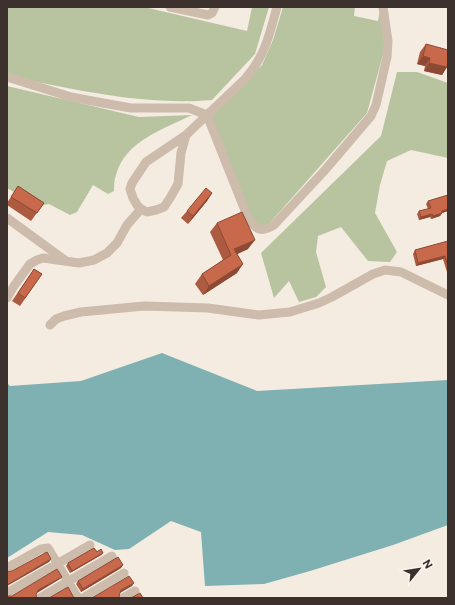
<svg xmlns="http://www.w3.org/2000/svg" width="455" height="605" viewBox="0 0 455 605" font-family="Commissioner,sans-serif">
<style>
.green{fill:#b8c4a0}
.water{fill:#7fb0b2}
.lines{fill:none;stroke-linecap:round;stroke-linejoin:round}
.minor{stroke:#cdbbac;stroke-width:9}
.wall{fill:#ac5a40}
.shaded-wall{fill:#8c4a34}
.building{fill:#c8694b;stroke:#8c4a34}
</style>
<rect width="100%" height="100%" fill="#f4ebe1"/>
<path class="green" d="M 7,7 L 144,7 L 247,31 L 252,7 L 269,7 L 255,54 L 212,100 C 143,106 74,89 7,76 Z
M 283,7 L 355,7 L 354,16 L 378,21 L 380,10 L 384,28 L 384,51 L 367,113 L 268,225 L 261,227 L 253,222 L 209,116 L 262,65 L 273,40 Z
M 397,72 L 417,72 L 448,83 L 448,158 L 411,150 L 387,161 L 380,185 L 375,213 L 397,252 L 390,262 L 368,261 L 341,227 L 318,236 L 316,252 L 326,287 L 316,297 L 299,302 L 289,281 L 274,298 L 261,253 L 381,136 Z
M 7,86 L 139,117 L 192,115 C 164,129 125,141 116,175 C 114,180 114,186 114,191 L 108,194 L 93,185 L 77,212 L 70,215 L 49,204 L 38,206 L 7,188 Z"/>
<path class="water" d="M 162,353 L 257,391 L 448,380 L 448,525 L 393,545 L 310,571 L 264,584 L 205,586 L 201,532 L 171,521 L 129,549 L 115,550 L 82,535 L 48,532 L 7,558 L 7,383 L 10,386 L 81,381 Z"/>
<g class="lines">
<path class="minor" d="M 170,7 L 208,15 L 212,13 L 215,7
M 7,77 L 71,97 L 103,103 L 131,108 L 189,108 L 207,115 L 248,218 C 256,230 261,233 274,225 L 325,170 L 371,116 L 376,105 L 387,57 L 388,41 L 383,7
M 186,135 L 181,153 L 178,184 L 170,198 L 164,207 L 156,210 L 147,212 L 141,209 L 137,205 L 133,198 L 130,189 L 132,183 L 146,162 L 186,135 L 245,79 C 265,56 269,36 277,7
M 7,218 L 66,261
M 7,298 L 14,286 L 30,264 L 37,260 L 43,258 L 79,263 L 94,260 L 107,253 L 117,243 L 127,225 L 141,209
M 50,325 L 56,319 L 64,316 L 81,312 L 144,306 L 208,308 L 259,315 L 290,312 L 319,303 L 332,297 L 373,274 L 385,270 L 401,272 L 448,295
M 7,568 L 41,549 L 48,548 L 78,598
M 7,593 L 90,545
M 40,598 L 112,556
M 83,598 L 124,573
M 123,598 L 135,591"/>
</g>
<path class="wall" d="M 426,44 L 447,67 L 442,75 L 424,71 L 425,66 L 417,64 L 420,52 Z
M 18,186 L 44,203 L 31,221 L 7,205 L 7,203 Z
M 212,193 L 207,201 L 188,224 L 181,218 L 187,211 Z
M 448,195 L 448,211 L 442,213 L 440,216 L 431,219 L 430,217 L 419,220 L 417,214 L 419,211 L 428,209 L 426,204 L 428,201 Z
M 217,223 L 248,249 L 237,254 L 237,273 L 203,295 L 195,284 L 202,274 L 223,260 L 210,232 Z
M 448,241 L 448,271 L 447,272 L 443,259 L 416,266 L 413,254 L 415,250 Z
M 34,269 L 42,274 L 20,306 L 12,301 Z
M 97,552 L 103,553 L 101,555 L 70,573 L 66,566 L 68,563 Z
M 121,568 L 81,592 L 76,584 L 78,581 Z"/>
<path class="shaded-wall" d="M 423,56 L 430,58 L 425,66 L 417,64 Z
M 429,63 L 447,67 L 442,75 L 424,71 Z
M 212,193 L 207,201 L 188,224 L 193,216 Z
M 448,209 L 448,211 L 442,213 L 440,216 L 431,219 L 433,216 L 442,211 Z
M 432,214 L 430,217 L 419,220 L 421,217 Z
M 255,240 L 248,249 L 229,258 L 234,249 Z
M 445,256 L 443,259 L 416,266 L 418,263 Z
M 243,264 L 237,273 L 203,295 L 209,286 Z
M 103,553 L 101,555 L 70,573 L 72,571 Z
M 51,559 L 49,562 L 7,586 L 7,585 Z
M 123,565 L 121,568 L 81,592 L 83,589 Z
M 62,577 L 60,579 L 37,593 L 38,590 Z
M 134,583 L 132,586 L 120,593 L 121,590 Z"/>
<path class="building" d="M 426,44 L 448,50 L 448,63 L 447,67 L 429,63 L 430,58 L 423,56 Z
M 18,186 L 44,203 L 37,213 L 11,197 Z
M 206,188 L 212,193 L 193,216 L 187,211 Z
M 448,195 L 448,209 L 442,211 L 442,213 L 433,216 L 432,214 L 421,217 L 419,211 L 431,208 L 428,201 Z
M 242,212 L 255,240 L 234,249 L 243,264 L 209,286 L 202,274 L 231,255 L 217,223 Z
M 448,241 L 448,267 L 445,256 L 418,263 L 415,250 Z
M 34,269 L 42,274 L 25,298 L 18,293 Z
M 94,548 L 97,552 L 101,549 L 103,553 L 72,571 L 68,563 Z
M 47,552 L 51,559 L 7,585 L 7,572 L 12,571 Z
M 118,557 L 123,565 L 83,589 L 78,581 Z
M 57,569 L 62,577 L 38,590 L 36,595 L 37,598 L 7,598 L 7,596 L 12,596 Z
M 129,576 L 134,583 L 121,590 L 119,596 L 120,598 L 92,598 Z
M 68,587 L 74,598 L 49,598 Z
M 140,593 L 143,598 L 131,598 Z"/>
<rect width="455" height="605" fill="none" stroke="#3b302b" stroke-width="16"/>
<g transform="translate(419 569) rotate(60)" stroke="#fbf5ee" stroke-width="3" paint-order="stroke">
<path d="M0-3L7 15L0 10L-7 15Z" fill="#3b302b"/>
<text y="-6" font-size="11" font-weight="bold" text-anchor="middle" fill="#3b302b">N</text>
</g>
</svg>
